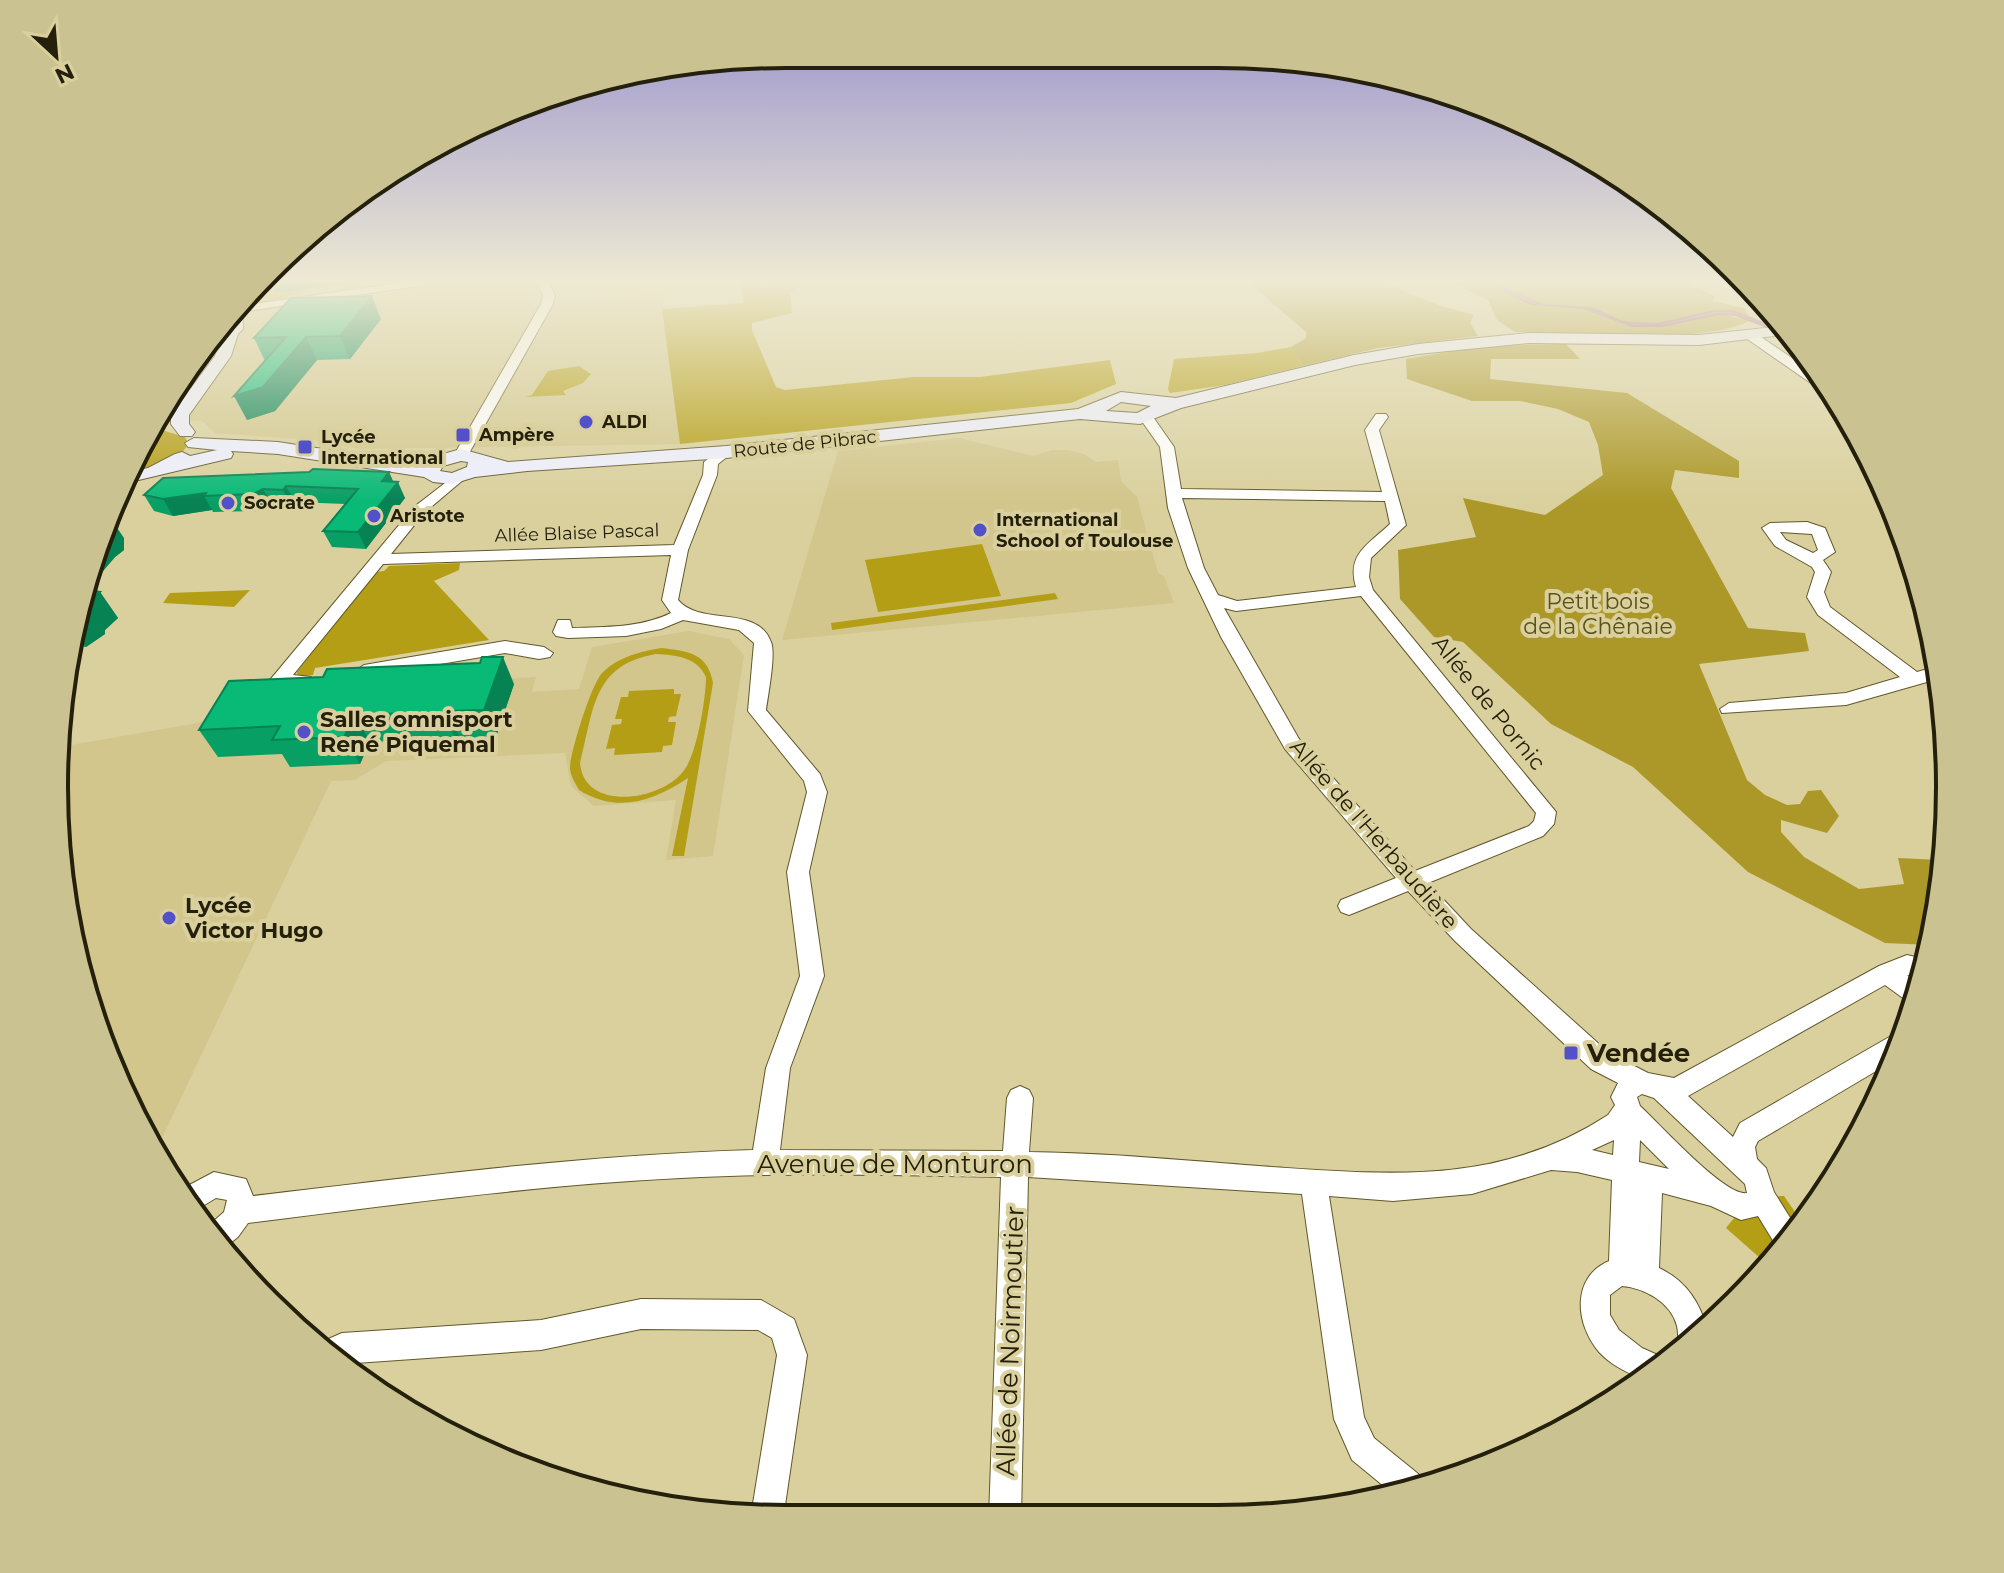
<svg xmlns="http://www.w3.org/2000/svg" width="2004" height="1573" viewBox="0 0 2004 1573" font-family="Montserrat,sans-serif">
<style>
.built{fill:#d2c68c}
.green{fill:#b49e15;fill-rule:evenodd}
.forest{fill:#ac9828}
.water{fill:#bf59a4;stroke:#904876;stroke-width:2}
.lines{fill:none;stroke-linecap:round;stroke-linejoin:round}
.street-casing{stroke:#61582a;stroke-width:2}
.secondary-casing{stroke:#61582a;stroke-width:2}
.street{fill:#fff;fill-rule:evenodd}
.secondary{fill:#edeffe;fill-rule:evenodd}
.wall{fill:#089f65}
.shaded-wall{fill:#068253}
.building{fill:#09b976;stroke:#068253;stroke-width:2}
.poi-dot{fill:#5351c8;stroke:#dad09e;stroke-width:3}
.labels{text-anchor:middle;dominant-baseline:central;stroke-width:8;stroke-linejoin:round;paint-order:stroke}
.far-poi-label{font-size:18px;font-weight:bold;fill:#24200c;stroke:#dad09e;text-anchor:start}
.far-street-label{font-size:18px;fill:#24200c;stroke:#dad09e}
.park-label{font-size:22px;fill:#5b5118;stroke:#dad09e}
.street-label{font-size:22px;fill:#24200c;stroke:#dad09e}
.poi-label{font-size:22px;font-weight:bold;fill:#24200c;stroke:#dad09e;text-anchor:start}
.near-poi-label{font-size:26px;font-weight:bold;fill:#24200c;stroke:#dad09e;text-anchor:start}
.near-street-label{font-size:26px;fill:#24200c;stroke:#dad09e}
.rim{fill:none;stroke:#24200c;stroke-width:4}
</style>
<rect width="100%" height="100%" fill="#dad09e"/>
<path class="built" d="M 258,282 L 557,282 L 559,301 L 662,294 L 680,444 L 360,449 L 313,440 L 215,433 L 201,420 L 151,423 Z
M 959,438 L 1033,456 L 1052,450 L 1068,450 L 1084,454 L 1096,462 L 1118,460 L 1121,481 L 1137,497 L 1158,573 L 1164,576 L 1174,603 L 782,640 L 838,451 Z
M 689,631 L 729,639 L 744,655 L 713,856 L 666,860 L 676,800 L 594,806 L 571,786 L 565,753 L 386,761 L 355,780 L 331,781 L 154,1155 L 79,977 L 54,787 L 59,747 L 198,723 L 224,712 L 362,686 L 536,677 L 532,692 L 579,689 L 592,647 Z"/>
<path class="green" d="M 258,282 L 276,282 L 276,293 L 304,289 L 304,292 L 257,305 L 246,298 Z
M 740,282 L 804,282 L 790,293 L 792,313 L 752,323 L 752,330 L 776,387 L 785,390 L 914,377 L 980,377 L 1110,360 L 1116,384 L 1071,403 L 680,444 L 662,309 L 744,303 Z
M 1291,347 L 1303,366 L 1225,385 L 1170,393 L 1168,389 L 1174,359 L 1257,353 Z
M 579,366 L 591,374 L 583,383 L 563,391 L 566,395 L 525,397 L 532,395 L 548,371 Z
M 165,431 L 185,437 L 188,443 C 180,464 150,470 130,474 L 147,432 Z
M 982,544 L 1001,596 L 878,612 L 865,560 Z
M 460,563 L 459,570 L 434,581 L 489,640 L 315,668 L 313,675 L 298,677 L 297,672 L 376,572 L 384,571 L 389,566 Z
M 250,590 L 234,607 L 163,603 L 170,593 Z
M 1055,593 L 1058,599 L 832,630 L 831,623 Z
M 661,648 C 688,651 708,653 713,683 L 684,856 L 672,856 L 688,778 C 653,801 618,814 579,790 C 575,783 570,775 570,767 C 571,750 592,682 603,672 C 620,656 640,652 661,648 ZM 656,654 C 676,655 697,657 706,677 C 706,698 697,752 685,769 C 664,801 584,813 580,763 C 594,710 592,665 656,654 Z
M 674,689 L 674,694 L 681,694 L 676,716 L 669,717 L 668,722 L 676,722 L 672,745 L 663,746 L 662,752 L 614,755 L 615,748 L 606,749 L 612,725 L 621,724 L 622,719 L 615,719 L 621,697 L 628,697 L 629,691 Z
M 1784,1196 L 1804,1225 L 1768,1265 L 1726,1228 C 1745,1204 1753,1197 1784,1196 Z"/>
<path class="forest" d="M 1248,282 L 1382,282 L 1441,306 L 1474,315 L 1470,323 L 1478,336 L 1378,348 L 1303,366 L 1291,347 L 1306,338 L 1306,332 Z
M 1450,282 L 1485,282 L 1531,304 L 1584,308 L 1632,326 L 1671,325 L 1719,314 L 1751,320 C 1708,345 1570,333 1515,332 L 1497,320 L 1488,300 Z
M 1492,282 L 1690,282 L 1715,297 L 1712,301 L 1744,308 L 1749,316 L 1726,311 L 1658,324 L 1631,323 L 1620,321 L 1592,308 L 1542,305 Z
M 1566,344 L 1580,359 L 1491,359 L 1490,379 L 1627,393 L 1739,461 L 1739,478 L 1675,470 L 1671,488 L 1748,628 L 1805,633 L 1809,651 L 1699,664 L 1747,780 L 1765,795 L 1787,805 L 1800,804 L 1808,791 L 1821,790 L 1839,816 L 1827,833 L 1781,820 L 1781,832 L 1804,857 L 1859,889 L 1904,884 L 1898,858 L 1940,860 L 1945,857 L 1930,945 L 1885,943 L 1748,872 L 1633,767 L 1551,724 L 1463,642 L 1434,637 L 1400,599 L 1398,550 L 1476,537 L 1463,498 L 1545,515 L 1603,475 L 1598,445 L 1589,422 L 1558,409 L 1520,401 L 1472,401 L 1407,379 L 1406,359 L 1483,346 Z"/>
<path class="water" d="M 1485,282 L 1492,282 L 1542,305 L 1592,308 L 1620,321 L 1631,323 L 1658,324 L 1714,311 L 1733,311 L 1789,333 L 1802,351 L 1780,332 L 1736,315 L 1719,314 L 1662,326 L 1632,326 L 1584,308 L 1531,304 Z"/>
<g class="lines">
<g class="street-casing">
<path id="street" d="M 405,282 L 431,282 L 425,285 L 234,313 L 240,306 Z
M 537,282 L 548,282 L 555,295 L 553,304 L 468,455 L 461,459 L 456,458 L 454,455 L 541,304 L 543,295 Z
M 1746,332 L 1754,332 L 1822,379 L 1833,393 L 1825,393 L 1746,338 Z
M 1146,413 L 1151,414 L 1174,447 L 1181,489 L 1382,492 L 1365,430 L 1376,414 L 1386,414 L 1388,417 L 1379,430 L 1406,525 L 1371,558 L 1369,577 L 1373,590 L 1556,812 L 1554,824 L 1543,836 L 1428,883 L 1471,929 L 1609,1053 L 1648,1073 L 1674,1078 L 1879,966 L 1907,955 L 1928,960 L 1924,978 L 1907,975 L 1921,987 L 1914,1006 L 1885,985 L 1688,1096 L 1733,1137 L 1740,1123 L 1891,1036 L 1903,1034 L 1893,1061 L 1758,1141 L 1755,1147 L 1757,1159 L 1766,1168 L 1774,1192 L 1799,1232 L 1780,1252 L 1758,1216 L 1741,1220 L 1711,1206 L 1662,1193 L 1659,1268 C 1685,1280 1700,1302 1707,1329 L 1681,1351 C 1677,1343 1679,1335 1677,1326 C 1671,1302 1644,1288 1622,1286 L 1610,1295 L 1610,1315 L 1619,1330 L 1642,1348 L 1669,1360 L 1642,1379 C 1626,1372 1611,1365 1599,1352 C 1575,1324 1571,1277 1609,1261 L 1612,1180 L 1577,1172 L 1551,1170 L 1472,1194 L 1393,1201 L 1329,1196 L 1364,1417 L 1374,1438 L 1422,1477 L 1426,1486 L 1391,1492 L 1352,1460 L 1334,1419 L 1302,1194 L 1028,1177 L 1021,1518 L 989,1518 L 1001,1177 C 894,1175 788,1172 681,1178 C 536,1185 392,1205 248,1223 L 238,1237 L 225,1247 L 208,1226 L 224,1212 L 227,1200 L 216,1198 L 196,1210 L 180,1190 L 214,1172 L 246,1179 L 253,1196 C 420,1176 586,1155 753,1150 L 766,1068 L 800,976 L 787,872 L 807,792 L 804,781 L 748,711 L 754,643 L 739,630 L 683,620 L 661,629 L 626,636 L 568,638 L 556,636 L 553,632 L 558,620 L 570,620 L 572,628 C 606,627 640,628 671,613 L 662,600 L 671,555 L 383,564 L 293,675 L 311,677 L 314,681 L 311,685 L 279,686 L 270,680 L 414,507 L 458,473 L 465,477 L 463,480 L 424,513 L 391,554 L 674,545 L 703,475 L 704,462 L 721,449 L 731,449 L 733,452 L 718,464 L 717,475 L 688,550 L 678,600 C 701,627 757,604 771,642 C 776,654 768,695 766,710 L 820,774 L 827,792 L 809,872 L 824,976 L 790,1068 L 780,1150 L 1003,1151 L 1007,1098 L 1011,1090 L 1020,1086 L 1029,1090 L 1033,1098 L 1029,1152 C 1110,1153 1191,1161 1272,1167 C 1394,1175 1500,1185 1608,1115 L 1615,1105 L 1611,1097 L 1618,1083 L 1591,1069 L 1455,941 L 1408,891 L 1349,915 L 1341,912 L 1338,906 L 1341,900 L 1396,878 L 1285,749 L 1221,637 L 1188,568 L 1168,508 L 1160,447 L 1139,417 ZM 1182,498 L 1385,501 L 1390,524 C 1369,544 1346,554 1356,587 L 1237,601 L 1218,595 L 1204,568 ZM 1361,596 L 1536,813 L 1534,821 L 1529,826 L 1415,871 L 1299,739 L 1224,608 L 1236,611 ZM 1642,1094 L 1654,1098 L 1745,1184 L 1747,1193 C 1725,1197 1659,1123 1640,1106 L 1637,1097 ZM 1614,1140 L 1613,1155 L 1592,1150 ZM 1640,1140 L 1669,1169 L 1639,1162 Z
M 1807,522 L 1825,528 L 1835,552 L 1823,560 L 1831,572 L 1824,592 L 1830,607 L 1917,672 L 1938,666 L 1941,678 L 1846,705 L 1722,713 L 1720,709 L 1729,703 L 1846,693 L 1900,677 L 1818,615 L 1807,597 L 1815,572 L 1812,567 L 1775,546 L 1762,528 L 1770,523 ZM 1780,532 L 1812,534 L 1818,550 L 1813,553 L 1786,540 Z
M 505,641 L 544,647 L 553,653 L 550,657 L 539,659 L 505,653 L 364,677 L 355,671 L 364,665 Z
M 641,1299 L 761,1300 L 794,1319 L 807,1355 L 783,1519 L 751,1516 L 777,1355 L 772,1338 L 758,1330 L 641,1329 L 541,1350 L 341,1364 L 317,1344 L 342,1333 L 541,1320 Z"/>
</g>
<g class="secondary-casing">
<path id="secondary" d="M 238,308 L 243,312 L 243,329 L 238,334 L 231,356 L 189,415 L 189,424 L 195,432 L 192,436 L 180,436 L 171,424 L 171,417 L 157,428 L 149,429 C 155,412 173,391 191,388 L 215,356 L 227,322 Z
M 1784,326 L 1790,334 L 1699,345 L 1528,343 L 1418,354 L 1355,365 L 1181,408 L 1140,424 L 1080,419 L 726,458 L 527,471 L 475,477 L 452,484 L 433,482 L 424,477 L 278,454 L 231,451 L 233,454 L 231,458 L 126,483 L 131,472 L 148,468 L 175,454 L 182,452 L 190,456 L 217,450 L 188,447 L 185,443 L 194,438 L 278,442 L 425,465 L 429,458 L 461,449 L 508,462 L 726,446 L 1078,409 L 1121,392 L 1176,398 L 1354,355 L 1418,344 L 1528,333 L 1699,335 ZM 1121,402 L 1151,406 L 1137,413 L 1106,411 ZM 461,461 L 468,462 L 467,467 L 452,473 L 440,471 L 443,466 Z"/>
</g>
<use href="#street" class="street"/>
<use href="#secondary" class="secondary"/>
</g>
<path class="wall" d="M 381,319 L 350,359 L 317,360 L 275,411 L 247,420 L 265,361 L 254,338 Z
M 389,472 L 393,481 L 405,498 L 366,549 L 332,547 L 323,531 L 345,504 L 295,502 L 291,506 L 272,505 L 262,511 L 213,512 L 212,510 L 173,516 L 154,511 L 144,495 Z
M 124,538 L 124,550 L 115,557 L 87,589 L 100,592 L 118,618 L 105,630 L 105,634 L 86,647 L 72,646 L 79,597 Z
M 514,684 L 496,737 L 460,738 L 458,744 L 421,745 L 418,740 L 370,742 L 360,764 L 290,767 L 282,754 L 218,757 L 199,730 Z"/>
<path class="shaded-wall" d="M 270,282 L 355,282 L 276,293 Z
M 372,296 L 381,319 L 350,359 L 340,336 Z
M 306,337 L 317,360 L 275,411 L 247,420 L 234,396 Z
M 389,472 L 395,486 L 398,482 L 405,498 L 366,549 L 358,532 L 382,481 Z
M 286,486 L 295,502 L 291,506 L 283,490 Z
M 263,489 L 272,505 L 262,511 L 253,494 Z
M 206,493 L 204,496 L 212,510 L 173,516 L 163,499 Z
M 111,519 L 124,538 L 124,550 L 115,557 L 87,590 L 79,597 Z
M 100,592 L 118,618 L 105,630 L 105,634 L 86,647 L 74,632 L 77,613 Z
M 503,657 L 514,684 L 496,737 L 484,710 Z
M 447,711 L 460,738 L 458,744 L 445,717 Z
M 355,715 L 370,742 L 360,764 L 344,737 Z"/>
<path class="building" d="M 372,296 L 340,336 L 306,337 L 263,387 L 234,396 L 286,337 L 254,338 L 291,298 Z
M 313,469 L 389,472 L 382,481 L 398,482 L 358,532 L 323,531 L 358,489 L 286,486 L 283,490 L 263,489 L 253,494 L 204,496 L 206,493 L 163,499 L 144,495 L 163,478 L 309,472 Z
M 82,589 L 100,592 L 86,604 L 86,607 L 77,613 L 79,597 Z
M 482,657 L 503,657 L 484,710 L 447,711 L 445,717 L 407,718 L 410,713 L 355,715 L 344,737 L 272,740 L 280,726 L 199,730 L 229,681 L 323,677 L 327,669 L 480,663 Z"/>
<linearGradient id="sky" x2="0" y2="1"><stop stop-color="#9790cd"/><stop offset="0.56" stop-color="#eeead3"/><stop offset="1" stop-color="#eeead3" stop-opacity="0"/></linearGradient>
<rect width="2004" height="502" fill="url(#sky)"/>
<g class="poi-dot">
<circle cx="586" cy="422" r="8"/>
<rect x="455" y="427" width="16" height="16" rx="4"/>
<rect x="297" y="439" width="16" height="16" rx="4"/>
<circle cx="228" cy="503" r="8"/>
<circle cx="374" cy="516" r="8"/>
<circle cx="980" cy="530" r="8"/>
<circle cx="304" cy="732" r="8"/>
<circle cx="169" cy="918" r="8"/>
<rect x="1563" y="1045" width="16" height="16" rx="4"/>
</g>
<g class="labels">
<g class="far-poi-label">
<text x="602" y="422">ALDI</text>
<text x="479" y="435">Ampère</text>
<text x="321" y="437">Lycée<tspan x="321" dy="21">International</tspan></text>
<text x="244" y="503">Socrate</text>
<text x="390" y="516">Aristote</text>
<text x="996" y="520">International<tspan x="996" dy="21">School of Toulouse</tspan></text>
</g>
<g class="far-street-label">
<text transform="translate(805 444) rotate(-6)">Route de Pibrac</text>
<text transform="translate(577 533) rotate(-2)">Allée Blaise Pascal</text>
</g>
<g class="park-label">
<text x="1598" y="601">Petit bois<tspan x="1598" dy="25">de la Chênaie</tspan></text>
</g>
<g class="street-label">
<text transform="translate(1489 703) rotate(51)">Allée de Pornic</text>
<text transform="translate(1374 834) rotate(49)">Allée de l'Herbaudière</text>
</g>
<g class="poi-label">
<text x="320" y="719">Salles omnisport<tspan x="320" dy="25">René Piquemal</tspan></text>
<text x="185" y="905">Lycée<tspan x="185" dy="25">Victor Hugo</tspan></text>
</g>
<g class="near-poi-label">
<text x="1587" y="1053">Vendée</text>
</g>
<g class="near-street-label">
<text x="895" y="1164">Avenue de Monturon</text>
<text transform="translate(1010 1341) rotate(-88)">Allée de Noirmoutier</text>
</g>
</g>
<path d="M0 0H2004V1573H0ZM786 68H1218A718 718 0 0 1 1936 786V787A718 718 0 0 1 1218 1505H786A718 718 0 0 1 68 787V786A718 718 0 0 1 786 68Z" fill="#cbc292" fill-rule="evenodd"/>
<path class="rim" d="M786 68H1218A718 718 0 0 1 1936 786V787A718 718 0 0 1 1218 1505H786A718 718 0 0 1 68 787V786A718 718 0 0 1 786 68Z"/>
<g transform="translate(56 56) rotate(154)" stroke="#dad09e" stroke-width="6" paint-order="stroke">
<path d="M0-6L14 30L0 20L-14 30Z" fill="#24200c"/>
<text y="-12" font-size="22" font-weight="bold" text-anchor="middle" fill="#24200c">N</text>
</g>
</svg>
